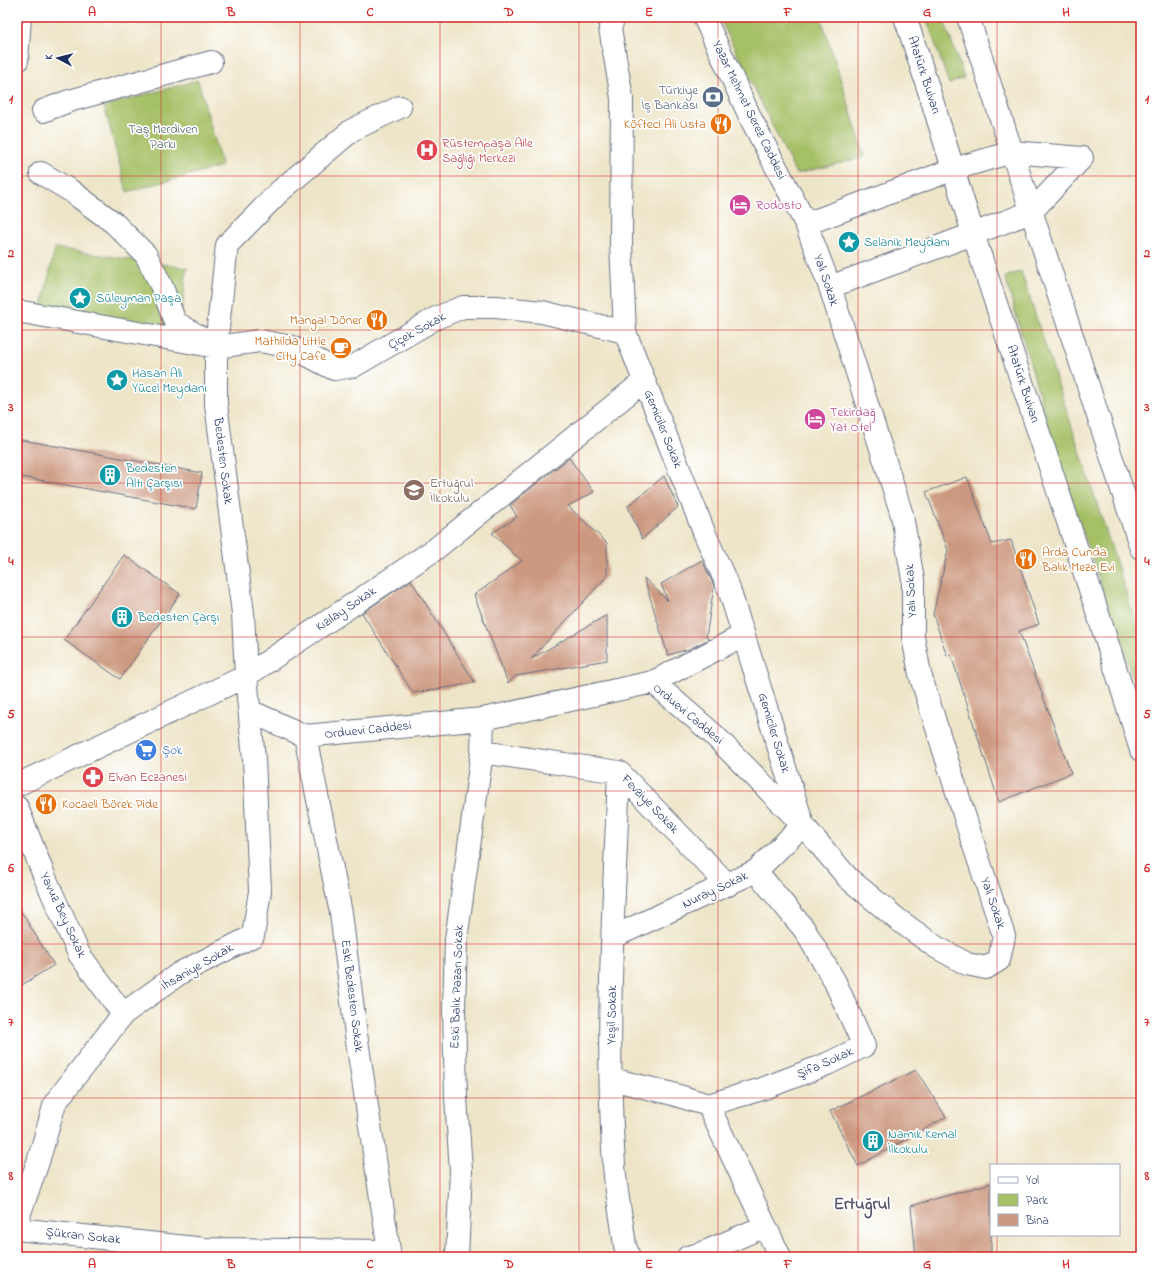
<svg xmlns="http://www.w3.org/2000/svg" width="1158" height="1274" viewBox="0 0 1158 1274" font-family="'Indie Flower',sans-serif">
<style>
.green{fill:#a6c066;stroke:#607862}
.building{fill:#cc9980}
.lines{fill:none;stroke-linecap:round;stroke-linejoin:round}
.minor-casing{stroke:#656f83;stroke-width:24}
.major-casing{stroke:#656f83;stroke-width:24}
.minor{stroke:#fff;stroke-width:22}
.major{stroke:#fff;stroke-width:22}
.grid{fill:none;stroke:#d62828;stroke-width:1;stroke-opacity:0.55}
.labels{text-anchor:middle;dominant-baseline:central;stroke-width:3.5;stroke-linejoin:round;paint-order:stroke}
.street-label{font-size:13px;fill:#1b2f5e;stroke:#fff}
.service-label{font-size:13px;fill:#4e5e75;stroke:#fff;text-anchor:end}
.food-label{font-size:13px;fill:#c56008;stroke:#fff;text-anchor:end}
.park-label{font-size:13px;fill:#4c6261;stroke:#fff}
.health-label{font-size:13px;fill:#be3a42;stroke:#fff;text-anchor:start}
.hotel-label{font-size:13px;fill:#b23c85;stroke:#fff;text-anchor:start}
.culture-label{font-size:13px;fill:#0d838f;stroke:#fff;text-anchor:start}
.education-label{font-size:13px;fill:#785e54;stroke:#fff;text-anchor:start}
.shop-label{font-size:13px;fill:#366cbe;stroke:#fff;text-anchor:start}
.district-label{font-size:17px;font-weight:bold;fill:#59546a;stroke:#fff}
.neatline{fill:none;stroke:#d62828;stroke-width:1.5}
.grid-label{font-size:13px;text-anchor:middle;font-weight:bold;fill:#d62828}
</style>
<rect width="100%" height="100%" fill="#fff"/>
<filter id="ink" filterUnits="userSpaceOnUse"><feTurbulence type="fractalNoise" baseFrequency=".025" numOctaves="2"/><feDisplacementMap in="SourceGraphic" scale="8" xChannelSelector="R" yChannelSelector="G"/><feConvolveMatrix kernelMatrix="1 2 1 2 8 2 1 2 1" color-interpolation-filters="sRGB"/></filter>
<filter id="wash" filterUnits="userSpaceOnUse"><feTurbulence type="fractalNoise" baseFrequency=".012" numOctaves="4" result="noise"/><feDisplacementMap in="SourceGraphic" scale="16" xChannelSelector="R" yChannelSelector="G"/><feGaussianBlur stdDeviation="0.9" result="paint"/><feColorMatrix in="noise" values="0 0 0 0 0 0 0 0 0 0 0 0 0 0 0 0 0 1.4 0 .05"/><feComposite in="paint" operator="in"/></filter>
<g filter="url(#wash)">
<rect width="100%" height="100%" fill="#eee5c8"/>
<path class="green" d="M 719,17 L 821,17 L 865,157 L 796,174 Z
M 926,17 L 943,17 L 964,78 L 949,84 Z
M 198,80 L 222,166 L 127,192 L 104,106 Z
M 55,248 L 187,268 L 179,334 L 41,310 Z
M 1021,271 L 1141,638 L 1141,703 L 1058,459 L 1005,277 Z"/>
<g id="blocks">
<path class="building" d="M 17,439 L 202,473 L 196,509 L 17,476 Z
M 569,458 L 594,492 L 568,506 L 607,543 L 607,576 L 531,659 L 607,615 L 607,660 L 516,676 L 508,683 L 474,595 L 522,561 L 492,533 L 517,517 L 510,505 Z
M 664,476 L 678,507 L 642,539 L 628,506 Z
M 967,477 L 992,544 L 1011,540 L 1039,624 L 1019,631 L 1071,773 L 999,802 L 951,655 L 947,656 L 933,614 L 948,550 L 926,492 Z
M 124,555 L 180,594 L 120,679 L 64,640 Z
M 702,560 L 714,586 L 706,637 L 709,639 L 689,649 L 668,655 L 644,578 L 668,601 L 661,584 Z
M 411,580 L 475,683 L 413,693 L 362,613 Z
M 17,905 L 54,965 L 17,988 Z
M 916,1070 L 946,1117 L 858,1166 L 830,1111 Z
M 991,1183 L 991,1257 L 916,1257 L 911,1206 Z"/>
</g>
</g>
<g filter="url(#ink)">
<use href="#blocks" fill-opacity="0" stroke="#656f83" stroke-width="1"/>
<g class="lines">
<g class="minor-casing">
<path id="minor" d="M 43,111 L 69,101 L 211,62
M 1012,152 L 1082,158
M 41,173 L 71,191 L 114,223 L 146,255 L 162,287 L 175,322 L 205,340
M 1031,212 L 1082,158
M 806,224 L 954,169
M 830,287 L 973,234
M 17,311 L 216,347 L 260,341 L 292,347 L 334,369 L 354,366 L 436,318 L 463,307 L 496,307 L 542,312 L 625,332
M 653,682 L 744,635
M 250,711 L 305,736 L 483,719 L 653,682 L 713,734 L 803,825 L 848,878 L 897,919 L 936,947 L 967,964 L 986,968 L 999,960 L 1004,936 L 972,840 L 920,674 L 913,637 L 913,580 L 902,515 L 830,287 L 806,224 L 752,121 L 704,17
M 305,736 L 341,913 L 356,1034 L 390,1257
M 482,752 L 619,772 L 728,885
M 619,772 C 614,903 605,1035 614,1165 C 616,1192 622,1220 625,1246 L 629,1257
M 17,785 L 246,676 L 434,550 L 644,381
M 17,807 L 43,873 L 79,954 L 123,1014
M 613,937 L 756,871 L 803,825 L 729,589 L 704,532 L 625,332 L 621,243 L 622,98 L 610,28 L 614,17
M 611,1079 L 669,1093 L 708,1105 L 762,1089 L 827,1064 L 864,1046 L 835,982 L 804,929 L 756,871
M 708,1105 L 780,1257
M 17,1221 L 38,1162 L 55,1103 L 123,1014 L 180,973 L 253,936 L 260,891 L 254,759 L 246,676 L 243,613 L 216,404 L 216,347 L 227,245 L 279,192 L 352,130 L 400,107
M 17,1229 L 205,1249 L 388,1251
M 457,1257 L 461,1170 L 456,1098 L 454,1009 L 456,940 L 482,752 L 483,719
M 688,1257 L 700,1254 L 765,1226"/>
</g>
<g class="major-casing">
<path id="major" d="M 905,17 C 933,99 956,182 983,264 C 1036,426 1091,587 1141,750
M 968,17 L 1141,548
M 17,61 L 20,17
M 954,169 L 1012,152
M 973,234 L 1031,212"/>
</g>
<use href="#minor" class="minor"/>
<use href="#major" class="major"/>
</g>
</g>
<path class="grid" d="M 161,17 L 161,1257M 300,17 L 300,1257M 440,17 L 440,1257M 579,17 L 579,1257M 718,17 L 718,1257M 858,17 L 858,1257M 997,17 L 997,1165M 17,176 L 1141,176M 17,330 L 1141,330M 17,483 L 1141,483M 17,637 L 1141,637M 17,791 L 1141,791M 17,944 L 1141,944M 17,1098 L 1141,1098M 997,1235 L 997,1257"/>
<defs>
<g id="bank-disc" transform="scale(1.15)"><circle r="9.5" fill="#5c6f8a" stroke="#fff"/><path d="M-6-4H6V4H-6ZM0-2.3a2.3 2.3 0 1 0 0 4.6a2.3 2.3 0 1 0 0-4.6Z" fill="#fff"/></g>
<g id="restaurant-disc" transform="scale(1.15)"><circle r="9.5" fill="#e8710a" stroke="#fff"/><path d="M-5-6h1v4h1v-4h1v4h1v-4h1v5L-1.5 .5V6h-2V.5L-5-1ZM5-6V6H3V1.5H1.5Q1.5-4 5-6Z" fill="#fff"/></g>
<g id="hospital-disc" transform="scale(1.15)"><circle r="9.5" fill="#e0444e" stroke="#fff"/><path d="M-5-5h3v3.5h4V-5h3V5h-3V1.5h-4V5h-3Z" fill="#fff"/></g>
<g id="hotel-disc" transform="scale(1.15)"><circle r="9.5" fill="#d1479c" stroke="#fff"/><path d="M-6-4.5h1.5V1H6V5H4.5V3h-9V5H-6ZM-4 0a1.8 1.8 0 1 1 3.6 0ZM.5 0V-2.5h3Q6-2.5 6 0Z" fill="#fff"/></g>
<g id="sight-disc" transform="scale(1.15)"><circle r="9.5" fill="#0f9aa8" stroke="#fff"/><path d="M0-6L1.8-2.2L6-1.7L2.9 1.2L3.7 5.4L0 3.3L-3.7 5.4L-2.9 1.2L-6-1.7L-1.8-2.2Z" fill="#fff"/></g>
<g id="cafe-disc" transform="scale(1.15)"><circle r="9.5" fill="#e8710a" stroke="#fff"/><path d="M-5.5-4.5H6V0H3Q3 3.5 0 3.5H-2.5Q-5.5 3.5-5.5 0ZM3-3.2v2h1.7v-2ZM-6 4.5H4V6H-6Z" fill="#fff"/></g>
<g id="building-disc" transform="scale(1.15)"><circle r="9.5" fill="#0f9aa8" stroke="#fff"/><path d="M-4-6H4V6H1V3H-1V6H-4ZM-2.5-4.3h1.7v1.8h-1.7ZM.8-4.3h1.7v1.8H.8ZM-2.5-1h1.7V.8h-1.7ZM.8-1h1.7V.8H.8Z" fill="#fff"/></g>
<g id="school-disc" transform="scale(1.15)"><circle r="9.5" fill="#8d6e63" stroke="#fff"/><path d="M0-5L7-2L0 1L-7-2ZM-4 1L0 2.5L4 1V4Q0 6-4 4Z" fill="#fff"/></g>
<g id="supermarket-disc" transform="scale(1.15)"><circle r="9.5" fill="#3f7fe0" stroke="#fff"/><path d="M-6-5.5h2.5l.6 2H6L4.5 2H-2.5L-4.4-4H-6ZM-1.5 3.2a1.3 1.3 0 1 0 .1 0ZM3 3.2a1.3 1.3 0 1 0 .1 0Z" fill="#fff"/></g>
<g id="pharmacy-disc" transform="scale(1.15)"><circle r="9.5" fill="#e0444e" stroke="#fff"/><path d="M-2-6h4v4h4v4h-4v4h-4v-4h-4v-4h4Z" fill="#fff"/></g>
</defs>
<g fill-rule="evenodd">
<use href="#bank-disc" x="713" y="97"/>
<use href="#restaurant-disc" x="721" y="124"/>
<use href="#hospital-disc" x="427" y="150"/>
<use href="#hotel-disc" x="740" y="205"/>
<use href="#sight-disc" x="849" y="242"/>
<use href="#sight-disc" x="80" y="298"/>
<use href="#restaurant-disc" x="377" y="320"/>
<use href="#cafe-disc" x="341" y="348"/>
<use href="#sight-disc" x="117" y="380"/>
<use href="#hotel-disc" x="815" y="419"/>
<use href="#building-disc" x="110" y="475"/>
<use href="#school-disc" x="414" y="490"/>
<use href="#restaurant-disc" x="1026" y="559"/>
<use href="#building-disc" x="122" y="617"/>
<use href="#supermarket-disc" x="146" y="750"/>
<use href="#pharmacy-disc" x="93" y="777"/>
<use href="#restaurant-disc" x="46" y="804"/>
<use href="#building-disc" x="873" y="1141"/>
</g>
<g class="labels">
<g class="street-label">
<text transform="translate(924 75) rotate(72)">Atatürk Bulvarı</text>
<text transform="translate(749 110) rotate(64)">Yazar Mehmet Serez Caddesi</text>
<text transform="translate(826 280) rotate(71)">Yalı Sokak</text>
<text transform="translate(417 331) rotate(-29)">Çiçek Sokak</text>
<text transform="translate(1023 384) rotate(72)">Atatürk Bulvarı</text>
<text transform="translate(663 429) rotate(68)">Gemiciler Sokak</text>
<text transform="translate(223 461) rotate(83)">Bedesten Sokak</text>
<text transform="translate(911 591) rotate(-93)">Yalı Sokak</text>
<text transform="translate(346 609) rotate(-34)">Kızılay Sokak</text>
<text transform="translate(688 714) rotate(40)">Orduevi Caddesi</text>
<text transform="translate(368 730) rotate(-6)">Orduevi Caddesi</text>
<text transform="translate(774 733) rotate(73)">Gemiciler Sokak</text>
<text transform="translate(650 804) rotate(46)">Fevziye Sokak</text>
<text transform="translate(715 890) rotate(-25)">Nuray Sokak</text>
<text transform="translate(993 903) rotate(71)">Yalı Sokak</text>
<text transform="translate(63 915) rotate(65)">Yavuz Bey Sokak</text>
<text transform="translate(197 967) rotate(-30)">İhsaniye Sokak</text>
<text transform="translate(457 987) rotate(-88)">Eski Balık Pazarı Sokak</text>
<text transform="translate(352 996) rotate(83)">Eski Bedesten Sokak</text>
<text transform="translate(612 1015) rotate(-89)">Yeşil Sokak</text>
<text transform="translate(825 1063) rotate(-24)">Şifa Sokak</text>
<text transform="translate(83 1236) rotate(6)">Şükran Sokak</text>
</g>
<g class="service-label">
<text x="698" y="90">Türkiye<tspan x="698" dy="15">İş Bankası</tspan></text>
</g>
<g class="food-label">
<text x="706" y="124">Köfteci Ali Usta</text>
<text x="362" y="320">Mangal Döner</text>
<text x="326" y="341">Mathilda Little<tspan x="326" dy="15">City Cafe</tspan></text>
<text x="1042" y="552" text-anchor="start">Arda Cunda<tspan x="1042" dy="15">Balık Meze Evi</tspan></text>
<text x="62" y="804" text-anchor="start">Kocaeli Börek Pide</text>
</g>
<g class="park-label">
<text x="163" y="129">Taş Merdiven<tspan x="163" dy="15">Parkı</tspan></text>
</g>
<g class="health-label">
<text x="442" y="143">Rüstempaşa Aile<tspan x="442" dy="15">Sağlığı Merkezi</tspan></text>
<text x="108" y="777">Elvan Eczanesi</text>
</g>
<g class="hotel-label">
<text x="756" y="205">Rodosto</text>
<text x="830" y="412">Tekirdağ<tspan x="830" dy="15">Yat Otel</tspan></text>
</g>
<g class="culture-label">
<text x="864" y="242">Selanik Meydanı</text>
<text x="96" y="298">Süleyman Paşa</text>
<text x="132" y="373">Hasan Ali<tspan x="132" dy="15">Yücel Meydanı</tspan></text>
<text x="126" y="468">Bedesten<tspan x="126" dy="15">Altı Çarşısı</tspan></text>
<text x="138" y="617">Bedesten Çarşı</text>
<text x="888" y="1134">Namık Kemal<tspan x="888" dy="15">İlkokulu</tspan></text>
</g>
<g class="education-label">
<text x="430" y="483">Ertuğrul<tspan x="430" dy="15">İlkokulu</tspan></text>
</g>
<g class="shop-label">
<text x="162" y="750">Şok</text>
</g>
<g class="district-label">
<text x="862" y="1204">Ertuğrul</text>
</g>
</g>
<rect width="1158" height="1274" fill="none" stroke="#fff" stroke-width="44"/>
<rect x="990" y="1164" width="130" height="72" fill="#ffffff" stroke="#a4acbf"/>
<rect x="998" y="1177" width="20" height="6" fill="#ffffff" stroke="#a4acbf"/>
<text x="1026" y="1184" font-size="12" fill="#1b2f5e">Yol</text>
<rect x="998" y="1194" width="20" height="12" fill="#a6c066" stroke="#a4acbf"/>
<text x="1026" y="1204" font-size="12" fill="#1b2f5e">Park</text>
<rect x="998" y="1214" width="20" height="12" fill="#cc9980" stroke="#a4acbf"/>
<text x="1026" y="1224" font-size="12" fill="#1b2f5e">Bina</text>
<g transform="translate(58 58) rotate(277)" stroke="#ffffff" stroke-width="3" paint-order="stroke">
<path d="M0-3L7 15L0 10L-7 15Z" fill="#1b2f5e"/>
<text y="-6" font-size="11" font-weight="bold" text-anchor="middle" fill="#1b2f5e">K</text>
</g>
<rect x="22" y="22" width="1114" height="1230" class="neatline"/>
<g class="grid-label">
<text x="92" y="16">A</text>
<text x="231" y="16">B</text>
<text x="370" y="16">C</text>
<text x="509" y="16">D</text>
<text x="649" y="16">E</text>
<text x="788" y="16">F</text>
<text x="927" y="16">G</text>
<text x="1066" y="16">H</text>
<text x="11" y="103">1</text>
<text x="1147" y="103">1</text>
<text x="11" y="257">2</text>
<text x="1147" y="257">2</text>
<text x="11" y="411">3</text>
<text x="1147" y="411">3</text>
<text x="11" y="565">4</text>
<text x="1147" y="565">4</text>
<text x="11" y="718">5</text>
<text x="1147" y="718">5</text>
<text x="11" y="872">6</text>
<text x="1147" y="872">6</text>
<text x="11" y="1026">7</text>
<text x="1147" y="1026">7</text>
<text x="11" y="1180">8</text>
<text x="1147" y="1180">8</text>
<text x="92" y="1268">A</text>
<text x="231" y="1268">B</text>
<text x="370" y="1268">C</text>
<text x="509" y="1268">D</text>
<text x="649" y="1268">E</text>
<text x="788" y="1268">F</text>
<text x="927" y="1268">G</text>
<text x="1066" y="1268">H</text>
</g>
</svg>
